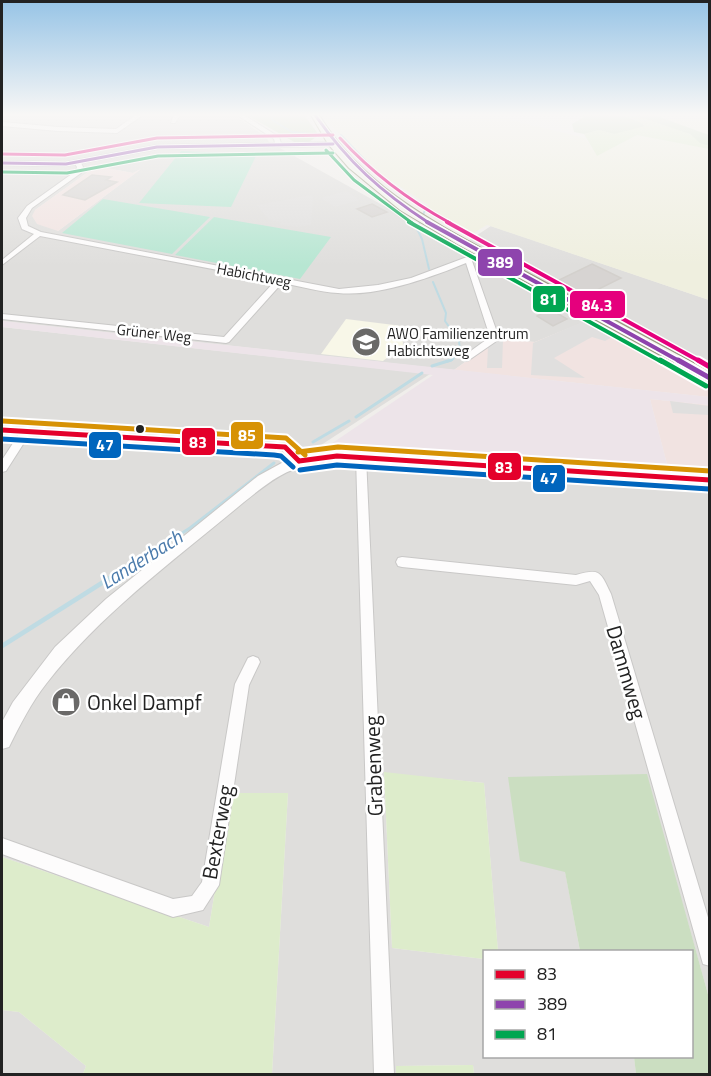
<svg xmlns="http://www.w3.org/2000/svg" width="711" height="1076" viewBox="0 0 711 1076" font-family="'Titillium Web',sans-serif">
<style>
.residential{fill:#dfdedc;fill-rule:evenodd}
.commercial{fill:#f1e3e1}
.industrial{fill:#ede4e9}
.education{fill:#f8f7e8}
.farmland{fill:#efefdf}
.grass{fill:#ddeccb}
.forest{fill:#cbdec1}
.pitch{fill:#b7e6d2}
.parking{fill:#e0dfde}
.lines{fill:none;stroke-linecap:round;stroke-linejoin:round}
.stream-far2{stroke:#bfdbe3;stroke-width:2}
.stream-far1{stroke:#bfdbe3;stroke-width:3}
.stream{stroke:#bfdbe3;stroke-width:4.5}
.building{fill:#d7d4d2;stroke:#d3d0cc;stroke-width:1.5}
.minor-casing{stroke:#c9c8c7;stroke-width:2}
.tertiary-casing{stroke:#c9c8c7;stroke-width:2}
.secondary-casing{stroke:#999a82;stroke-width:2}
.minor{fill:#fdfcfc;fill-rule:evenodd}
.tertiary{fill:#fdfcfc;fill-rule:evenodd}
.secondary{fill:#f4f4ed;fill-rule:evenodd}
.bus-1-casing{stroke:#fff;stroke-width:9}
.bus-2-far2-casing{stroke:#fff;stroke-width:5}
.bus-2-far1-casing{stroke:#fff;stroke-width:7}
.bus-2-casing{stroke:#fff;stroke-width:9}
.bus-3-far2-casing{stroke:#fff;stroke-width:5}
.bus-3-far1-casing{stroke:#fff;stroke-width:7}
.bus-3-casing{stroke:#fff;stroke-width:9}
.bus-4-far2-casing{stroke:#fff;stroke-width:5}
.bus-4-far1-casing{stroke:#fff;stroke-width:7}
.bus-4-casing{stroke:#fff;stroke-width:9}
.bus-5-casing{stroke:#fff;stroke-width:9}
.bus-6-casing{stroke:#fff;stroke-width:9}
.bus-1{stroke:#e4002b;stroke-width:5}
.bus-2-far2{stroke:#8e44ad;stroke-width:3}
.bus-2-far1{stroke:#8e44ad;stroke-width:4}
.bus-2{stroke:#8e44ad;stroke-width:5}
.bus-3-far2{stroke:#00a651;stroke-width:3}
.bus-3-far1{stroke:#00a651;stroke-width:4}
.bus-3{stroke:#00a651;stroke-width:5}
.bus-4-far2{stroke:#e5007d;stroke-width:3}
.bus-4-far1{stroke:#e5007d;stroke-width:4}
.bus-4{stroke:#e5007d;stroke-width:5}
.bus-5{stroke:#0065bd;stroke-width:5}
.bus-6{stroke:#d79205;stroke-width:5}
.bus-dot{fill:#222;stroke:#fff;stroke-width:2}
.labels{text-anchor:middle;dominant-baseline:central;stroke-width:5;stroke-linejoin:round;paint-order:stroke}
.far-street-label{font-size:15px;fill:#222;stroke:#fff}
.far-poi-label{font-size:15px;fill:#222;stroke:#fff;text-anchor:start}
.water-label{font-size:20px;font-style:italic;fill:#4a7aab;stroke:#fff}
.near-street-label{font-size:21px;fill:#222;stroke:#fff}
.near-poi-label{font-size:21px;fill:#222;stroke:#fff;text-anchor:start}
.line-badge{stroke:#fff;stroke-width:2}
.badge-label{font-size:16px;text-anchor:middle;font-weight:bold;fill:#fff}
</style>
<rect width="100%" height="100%" fill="#f0eeeb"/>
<path class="residential" d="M 2,115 L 234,115 L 266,137 L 269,142 L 589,320 L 535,342 L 497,339 L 454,370 L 2,321 ZM 90,165 L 133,173 L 141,169 L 58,231 L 35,210 L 88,172 Z
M 491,226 L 709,300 L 709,375 L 468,241 Z
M 2,327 L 430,374 L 315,449 L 314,464 L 356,462 L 582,477 L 709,489 L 709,998 L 646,774 L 565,871 L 580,951 L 498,952 L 484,783 L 384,773 L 392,948 L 484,959 L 484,1056 L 634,1057 L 636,1074 L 474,1074 L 473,1065 L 397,1066 L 396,1074 L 272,1074 L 288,793 L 231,793 L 209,927 L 2,857 Z
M 2,1010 L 19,1012 L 86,1066 L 83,1074 L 2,1074 Z"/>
<path class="commercial" d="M 90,165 L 133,173 L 141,169 L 58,231 L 37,224 L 32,216 L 35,210 L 88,172 Z
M 589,320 L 709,386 L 709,397 L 454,370 L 497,339 L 535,342 Z
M 650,399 L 709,405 L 709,471 L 668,468 Z"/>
<path class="industrial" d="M 2,321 L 709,397 L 709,405 L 650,399 L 668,468 L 325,448 L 433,375 L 2,327 Z"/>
<path class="education" d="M 346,319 L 402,326 L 403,346 L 383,361 L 321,354 Z"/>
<path class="farmland" d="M 320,115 L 491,115 L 585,138 L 597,156 L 637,135 L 709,149 L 709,300 L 487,225 L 467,237 L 438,219 L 427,204 L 381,174 Z
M 654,115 L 701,115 L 709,120 L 709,135 Z"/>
<path class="grass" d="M 623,115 C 640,115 673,126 689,134 C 697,138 700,144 709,146 L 709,149 L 637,135 L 597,156 L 584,134 L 599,130 L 614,134 L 637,120 Z
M 384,772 L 484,783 L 498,951 L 484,952 L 484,959 L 392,948 Z
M 231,793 L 288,793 L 272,1074 L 83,1074 L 86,1066 L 19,1012 L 2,1010 L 2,857 L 209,927 Z
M 473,1065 L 474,1074 L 396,1074 L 396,1066 Z"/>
<path class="forest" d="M 247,115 L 304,115 L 319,135 L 309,142 L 296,143 Z
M 579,115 C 602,115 626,111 645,126 L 614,134 L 599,130 L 584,134 L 574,132 L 572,124 L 584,117 Z
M 634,115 L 654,115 L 709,135 L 709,146 L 700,143 L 690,134 Z
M 647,774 L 709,998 L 709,1074 L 636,1074 L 634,1057 L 692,1056 L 692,952 L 580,951 L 565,872 L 520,861 L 508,777 Z"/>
<path class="pitch" d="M 181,151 L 257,154 L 231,207 L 139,203 Z
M 103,199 L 210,217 L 172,254 L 62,233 Z
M 214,217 L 331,237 L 300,279 L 175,255 Z"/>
<path class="parking" d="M 346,191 L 360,200 L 335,207 L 321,198 Z
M 311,195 L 313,198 L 311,225 L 296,227 L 279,225 L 281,222 L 269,220 L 257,205 Z
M 587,320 L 614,336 L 605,341 L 592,337 L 554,358 L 585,378 L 531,375 L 533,343 Z
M 497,340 L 503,340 L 502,368 L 487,368 L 488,347 Z
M 670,401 L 709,406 L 709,415 L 673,413 Z"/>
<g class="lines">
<path class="stream-far2" d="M 273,115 L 272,120 L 292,132 L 311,134
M 341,135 L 378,174 L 426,208 L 417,229 L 422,239 L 429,269
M 433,282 L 446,313 L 445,321 L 459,341 L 460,351 L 452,360 L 446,362"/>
<path class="stream-far1" d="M 432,366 L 451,360
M 356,417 L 422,373
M 313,442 L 349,421
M 168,542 L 190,528 L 274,463"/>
<path class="stream" d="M 2,646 L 170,540"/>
</g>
<path class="building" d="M 92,175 L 111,177 L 106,180 L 117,182 L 85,200 L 63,195 Z
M 372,204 L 387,212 L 372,217 L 357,209 Z
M 592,264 L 621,278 L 585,296 L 557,281 Z
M 548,310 L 555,312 L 567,319 L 553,326 L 537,316 Z"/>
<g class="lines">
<g class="minor-casing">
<path id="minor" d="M 136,115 L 143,115 L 117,133 L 58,131 L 2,126 L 2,122 L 58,127 L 116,129 Z
M 174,115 L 180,115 L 175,123 L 171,123 Z
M 237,115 L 244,115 L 279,137 L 281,143 L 333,142 L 336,144 L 333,146 L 157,149 L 81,163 L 83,167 L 81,173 L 32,208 L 26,218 L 28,226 L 41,232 L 339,289 L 378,285 L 411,278 L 483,251 L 486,251 L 486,255 L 472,261 L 499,338 L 498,340 L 469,360 L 466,361 L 461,358 L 490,337 L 466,263 C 430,278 376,297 338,293 C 319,292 300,286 282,283 L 229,342 L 226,343 L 2,319 L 2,314 L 224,337 L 275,281 L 40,236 L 2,265 L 2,260 L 34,234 L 22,229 L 18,218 L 27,206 L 76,171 L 77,167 L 75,164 L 66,166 L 2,165 L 2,161 L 66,162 L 157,145 L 275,143 L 274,139 Z
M 2,427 L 285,443 L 289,444 L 304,461 L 303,464 L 295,464 L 282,450 L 275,450 L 29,435 L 6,471 L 2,472 L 2,460 L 19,434 L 2,433 Z
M 361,453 L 366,457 L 394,1074 L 374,1074 L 356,457 Z
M 402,557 L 576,575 C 601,568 600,572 611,594 L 710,924 L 710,966 L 703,964 L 701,957 L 599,595 L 590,581 L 576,585 L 402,567 L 398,566 L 396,562 L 398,558 Z
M 253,656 L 258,658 L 260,662 L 249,685 L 219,885 L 203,910 L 173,917 L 2,854 L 2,838 L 173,899 L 192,896 L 202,882 L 235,684 L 248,658 Z"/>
</g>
<g class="tertiary-casing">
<path id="tertiary" d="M 337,451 L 710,475 L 710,485 L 337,461 C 294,463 276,476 244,502 C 176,559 101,613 46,684 C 31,703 20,725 9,747 L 2,749 L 2,722 L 13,702 L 55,647 L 106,599 L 258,476 L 289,459 L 312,454 Z"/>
</g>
<g class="secondary-casing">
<path id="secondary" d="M 311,115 L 319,115 C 367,193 444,227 522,270 C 584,304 647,338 710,372 L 710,382 L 457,244 L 400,210 L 349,168 L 328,144 Z"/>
</g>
<use href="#minor" class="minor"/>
<use href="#tertiary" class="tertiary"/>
<use href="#secondary" class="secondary"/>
<g class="bus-1-casing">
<path id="bus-1" d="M 2,430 L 285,447 L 299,461
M 299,461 L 337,456 L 710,480"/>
</g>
<g class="bus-2-far2-casing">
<path id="bus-2-far2" d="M 315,115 C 348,162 381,192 429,223
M 2,163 L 66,164 L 157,147 L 333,144"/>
</g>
<g class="bus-2-far1-casing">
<path id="bus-2-far1" d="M 427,222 L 681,362"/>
</g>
<g class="bus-2-casing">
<path id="bus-2" d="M 678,360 L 710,378"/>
</g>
<g class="bus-3-far2-casing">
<path id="bus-3-far2" d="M 326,150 L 354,180 L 412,223
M 2,172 L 67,173 L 158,156 L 333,153"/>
</g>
<g class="bus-3-far1-casing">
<path id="bus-3-far1" d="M 409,222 L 662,362"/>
</g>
<g class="bus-3-casing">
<path id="bus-3" d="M 660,360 L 706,386"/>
</g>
<g class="bus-4-far2-casing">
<path id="bus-4-far2" d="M 340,138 C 372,173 408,200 450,223
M 2,154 L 65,155 L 157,138 L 333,135"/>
</g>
<g class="bus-4-far1-casing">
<path id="bus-4-far1" d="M 447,222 L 701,362"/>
</g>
<g class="bus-4-casing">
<path id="bus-4" d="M 698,360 L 710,367"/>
</g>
<g class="bus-5-casing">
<path id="bus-5" d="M 2,439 L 274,455 L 281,456 L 293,467
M 300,470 L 337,465 L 709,489"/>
</g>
<g class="bus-6-casing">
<path id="bus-6" d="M 3,421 L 286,438 L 305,455
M 298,452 L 338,447 L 710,471"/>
</g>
<use href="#bus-1" class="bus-1"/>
<use href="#bus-2-far2" class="bus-2-far2"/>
<use href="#bus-2-far1" class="bus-2-far1"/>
<use href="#bus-2" class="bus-2"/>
<use href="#bus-3-far2" class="bus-3-far2"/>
<use href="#bus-3-far1" class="bus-3-far1"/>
<use href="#bus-3" class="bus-3"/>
<use href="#bus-4-far2" class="bus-4-far2"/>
<use href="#bus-4-far1" class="bus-4-far1"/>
<use href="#bus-4" class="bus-4"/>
<use href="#bus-5" class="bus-5"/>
<use href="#bus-6" class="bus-6"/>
</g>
<linearGradient id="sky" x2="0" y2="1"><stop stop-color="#97c4e6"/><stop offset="0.43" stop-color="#f8f7f6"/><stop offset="1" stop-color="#f8f7f6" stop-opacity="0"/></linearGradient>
<rect width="711" height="266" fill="url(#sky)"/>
<defs>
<g id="school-disc" transform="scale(1.5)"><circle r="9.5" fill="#6a6968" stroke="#fff"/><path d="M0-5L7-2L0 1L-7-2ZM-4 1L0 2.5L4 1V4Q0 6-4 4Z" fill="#fff"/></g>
<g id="shop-disc" transform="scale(1.5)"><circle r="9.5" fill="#6a6968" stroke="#fff"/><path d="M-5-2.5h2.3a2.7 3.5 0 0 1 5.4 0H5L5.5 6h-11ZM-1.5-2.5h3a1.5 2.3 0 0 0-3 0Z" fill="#fff"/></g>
</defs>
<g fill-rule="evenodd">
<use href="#school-disc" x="366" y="342"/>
<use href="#shop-disc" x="66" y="702"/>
</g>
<circle class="bus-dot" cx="140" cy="429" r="5"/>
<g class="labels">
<g class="far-street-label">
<text transform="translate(254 275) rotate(11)">Habichtweg</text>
<text transform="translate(154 333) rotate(6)">Grüner Weg</text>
</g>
<g class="far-poi-label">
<text x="387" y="333">AWO Familienzentrum<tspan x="387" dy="17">Habichtsweg</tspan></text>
</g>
<g class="water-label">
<text transform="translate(141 559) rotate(-32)">Landerbach</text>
</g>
<g class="near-street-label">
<text transform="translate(627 672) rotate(74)">Dammweg</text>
<text transform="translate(373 766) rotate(-92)">Grabenweg</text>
<text transform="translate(217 832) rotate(-80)">Bexterweg</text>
</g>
<g class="near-poi-label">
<text x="87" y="702">Onkel Dampf</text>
</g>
</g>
<g class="line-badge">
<rect x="477" y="248" width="46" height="29" rx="6" fill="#8e44ad"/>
<rect x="532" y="285" width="34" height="28" rx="6" fill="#00a651"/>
<rect x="569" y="290" width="57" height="29" rx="6" fill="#e5007d"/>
<rect x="230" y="421" width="34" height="29" rx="6" fill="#d79205"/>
<rect x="181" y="427" width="35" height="29" rx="6" fill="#e4002b"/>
<rect x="88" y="431" width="34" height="28" rx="6" fill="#0065bd"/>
<rect x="487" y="452" width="35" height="29" rx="6" fill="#e4002b"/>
<rect x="532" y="464" width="34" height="29" rx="6" fill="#0065bd"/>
</g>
<g class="badge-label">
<text x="500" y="268">389</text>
<text x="549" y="305">81</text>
<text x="597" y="311">84.3</text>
<text x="247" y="441">85</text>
<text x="198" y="448">83</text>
<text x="105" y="451">47</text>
<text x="504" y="473">83</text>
<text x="549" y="484">47</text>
</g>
<rect width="711" height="1076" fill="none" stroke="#222222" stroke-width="6"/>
<rect x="483" y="950" width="210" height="108" fill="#ffffff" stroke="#a7a7a7" stroke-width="1.5"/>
<rect x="495" y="970" width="30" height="9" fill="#e4002b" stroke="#a7a7a7" stroke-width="1.5"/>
<text x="537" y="980" font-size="18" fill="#222222">83</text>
<rect x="495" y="1000" width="30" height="9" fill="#8e44ad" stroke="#a7a7a7" stroke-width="1.5"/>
<text x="537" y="1010" font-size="18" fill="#222222">389</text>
<rect x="495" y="1030" width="30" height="9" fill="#00a651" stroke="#a7a7a7" stroke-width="1.5"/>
<text x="537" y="1040" font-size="18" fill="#222222">81</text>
</svg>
